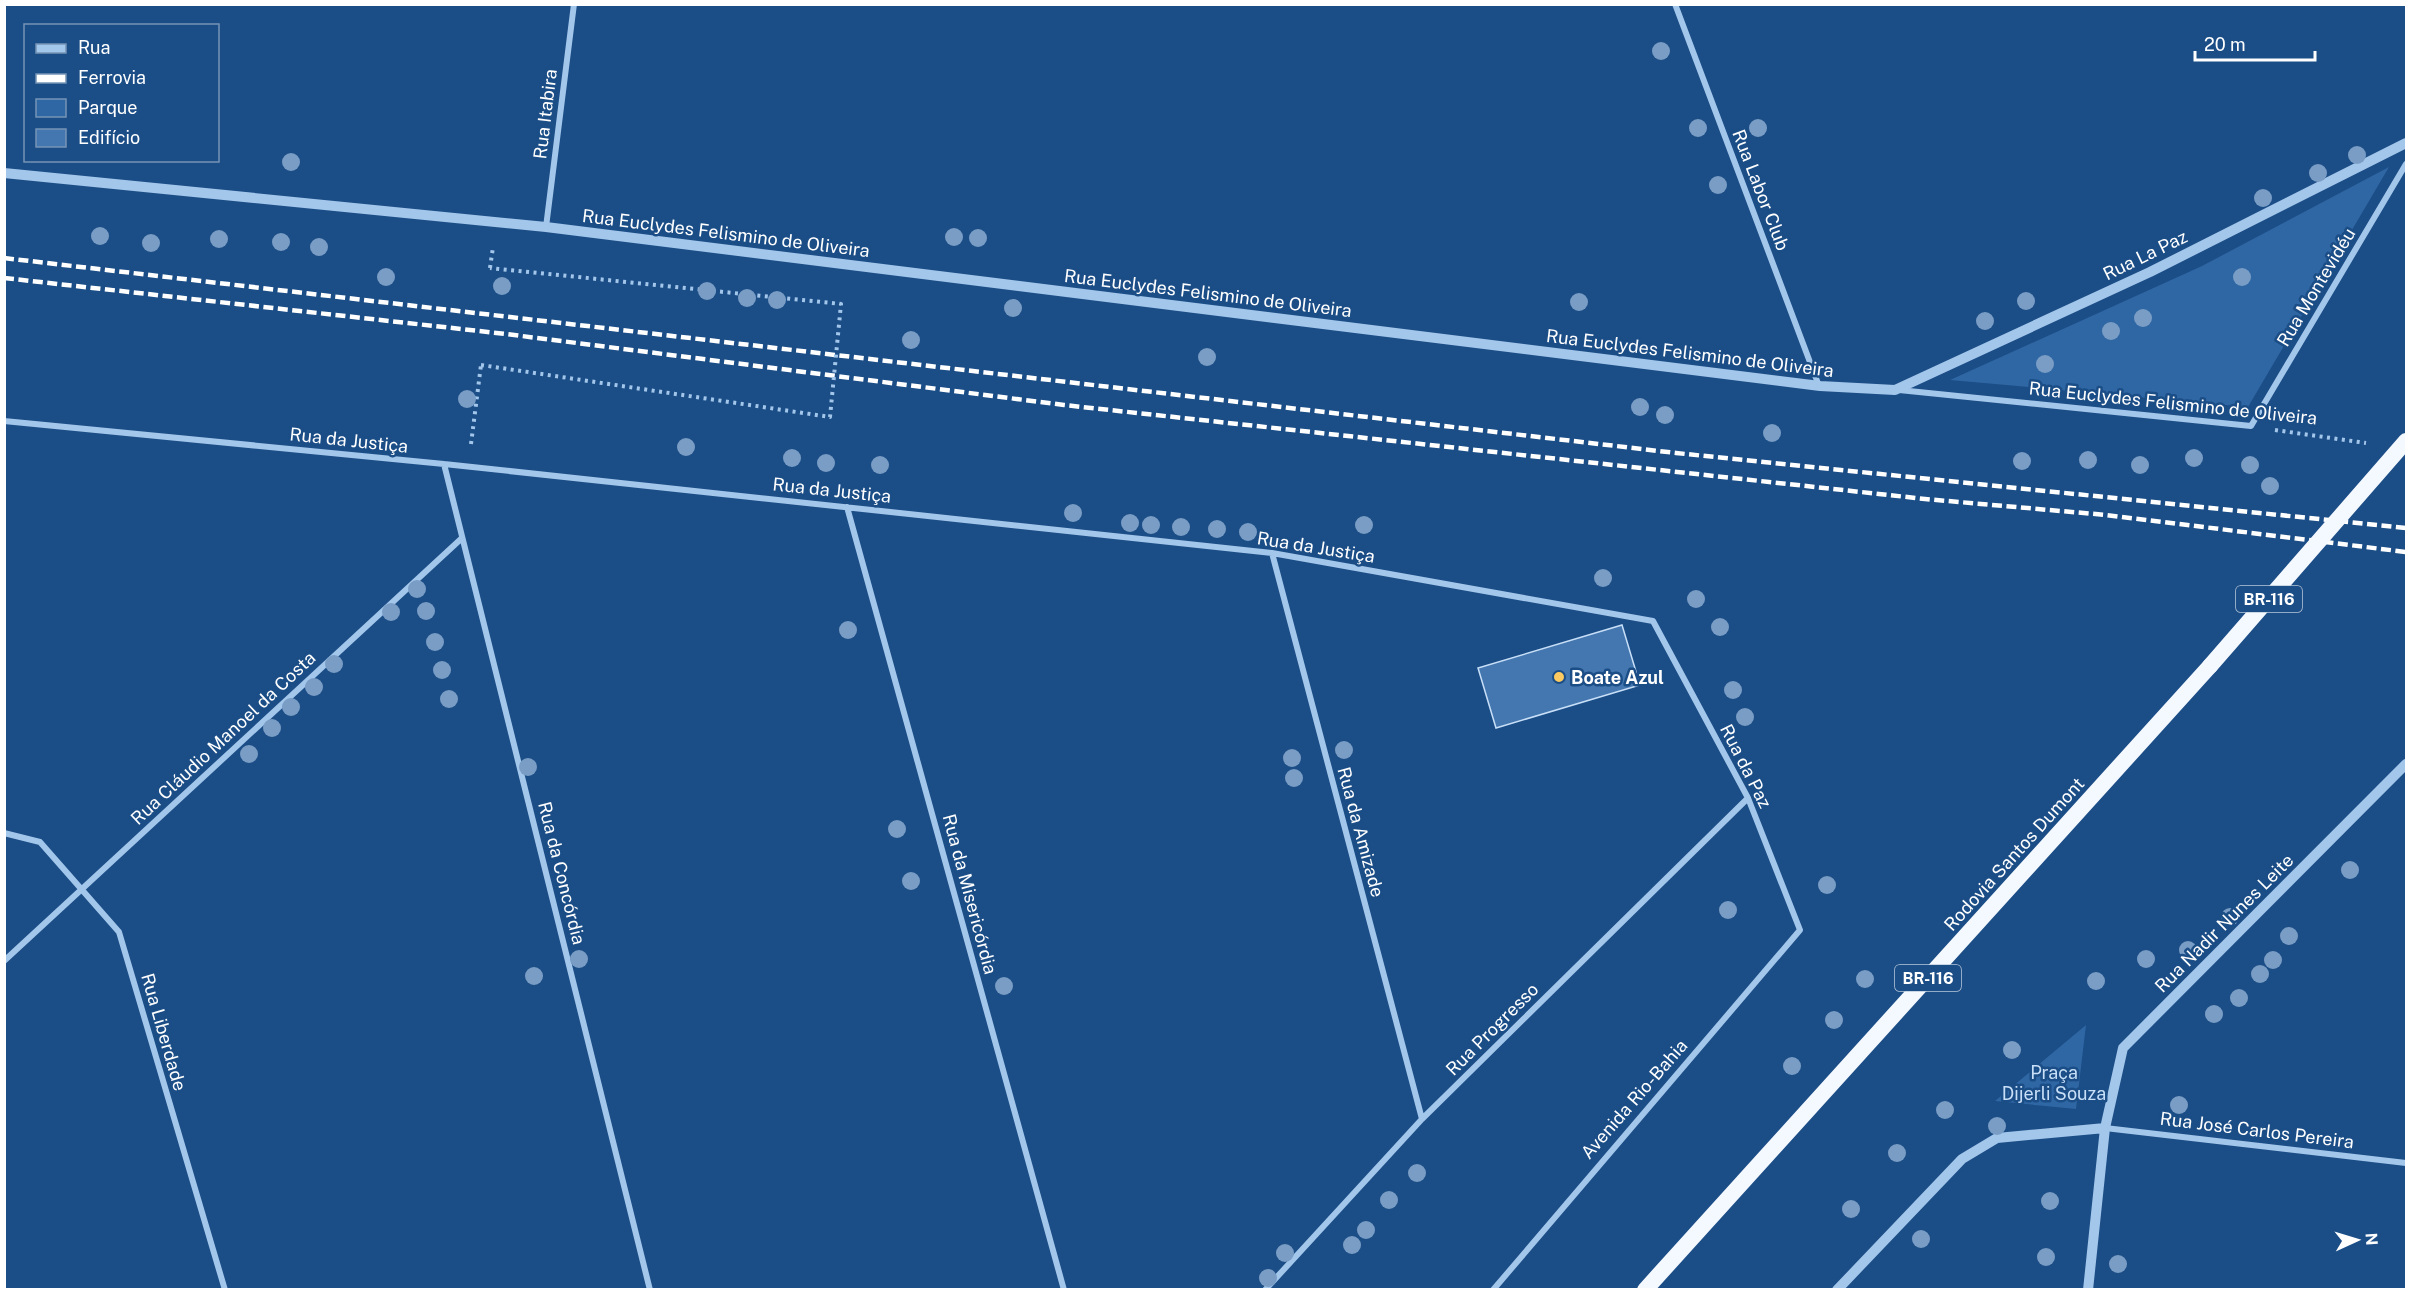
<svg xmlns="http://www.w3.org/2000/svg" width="2411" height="1294" viewBox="0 0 2411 1294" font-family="'Public Sans',sans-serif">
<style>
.green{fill:#2f67a4}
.building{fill:#4477af;stroke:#c8dff8;stroke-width:1.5}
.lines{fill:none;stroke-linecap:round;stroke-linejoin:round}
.path{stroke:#a3c6eb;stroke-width:4;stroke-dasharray:3 4.5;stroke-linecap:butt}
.minor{stroke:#a3c6eb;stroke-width:6}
.tertiary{stroke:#a3c6eb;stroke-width:10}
.trunk{stroke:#f4f8ff;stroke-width:16}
.rail{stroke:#fff;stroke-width:4.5;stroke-dasharray:10 4.5;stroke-linecap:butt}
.path-bridge{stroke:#a3c6eb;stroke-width:4;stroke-dasharray:3 4.5;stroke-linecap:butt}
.trunk-bridge{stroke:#f4f8ff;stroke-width:16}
.tree{fill:#7a9dc5}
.poi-dot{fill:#fcca60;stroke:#1b4d86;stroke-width:2}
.labels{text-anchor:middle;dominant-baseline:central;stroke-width:5;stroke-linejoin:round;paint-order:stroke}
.shield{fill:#1b4d86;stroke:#bbcadb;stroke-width:1.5}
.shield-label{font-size:16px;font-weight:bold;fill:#fff}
.street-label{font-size:18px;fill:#fff;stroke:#1b4d86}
.poi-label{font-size:18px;font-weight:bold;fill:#fff;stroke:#1b4d86;text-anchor:start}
.park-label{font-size:18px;fill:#c8dff8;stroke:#1b4d86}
</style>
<rect width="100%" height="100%" fill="#1b4d86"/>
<path class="green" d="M 2389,167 L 2248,407 L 1950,380 L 2202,266 Z
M 2086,1025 L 2076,1109 L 1995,1101 Z"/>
<path class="building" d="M 1622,625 L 1640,685 L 1496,728 L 1478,668 Z"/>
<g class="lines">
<path class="path" d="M 490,268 L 493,247
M 2275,430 L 2366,443
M 471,444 L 481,365"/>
<path class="minor" d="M 1675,4 L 1819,386
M 546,227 L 574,4
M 1899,390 L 2251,426 L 2406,164
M 4,421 L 444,464 L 1272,553 L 1653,621 L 1748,798 L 1800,930 L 1493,1290
M 444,464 L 650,1290
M 847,507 L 1064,1290
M 1272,553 L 1422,1119
M 4,833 L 40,842 L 119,932 L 225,1290
M 4,961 L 462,538
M 2105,1128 L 2406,1163
M 1265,1290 L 1422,1119 L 1748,798"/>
<path class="tertiary" d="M 4,173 L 546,227 L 1820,386 L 1895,390 L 2150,272 L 2406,143
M 1837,1290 L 1962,1159 L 1997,1138 L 2105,1128
M 2088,1290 L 2105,1128 L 2123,1048 L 2406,764"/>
<path class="trunk" d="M 1645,1290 L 2210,666"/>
<path class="rail" d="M 4,258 L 1676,453 L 2406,528
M 4,278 L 506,334 L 1064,405 L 1925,499 L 2106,515 L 2406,552"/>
<path class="path-bridge" d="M 481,365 L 830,417 L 841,304 L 490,268"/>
<path class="trunk-bridge" d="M 2210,666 L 2406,441"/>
</g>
<g class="tree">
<circle cx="1661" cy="51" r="9"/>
<circle cx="1698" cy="128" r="9"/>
<circle cx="1758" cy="128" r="9"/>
<circle cx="2357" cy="155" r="9"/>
<circle cx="291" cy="162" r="9"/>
<circle cx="2318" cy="173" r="9"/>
<circle cx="1718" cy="185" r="9"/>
<circle cx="2263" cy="198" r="9"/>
<circle cx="100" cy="236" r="9"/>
<circle cx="954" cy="237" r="9"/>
<circle cx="978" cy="238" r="9"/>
<circle cx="219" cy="239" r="9"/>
<circle cx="281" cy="242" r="9"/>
<circle cx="151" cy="243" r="9"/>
<circle cx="319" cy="247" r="9"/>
<circle cx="386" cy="277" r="9"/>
<circle cx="2242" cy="277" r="9"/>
<circle cx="502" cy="286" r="9"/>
<circle cx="707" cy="291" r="9"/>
<circle cx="747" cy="298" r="9"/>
<circle cx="777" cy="300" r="9"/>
<circle cx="2026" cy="301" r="9"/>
<circle cx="1579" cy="302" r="9"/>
<circle cx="1013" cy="308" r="9"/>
<circle cx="2143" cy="318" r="9"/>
<circle cx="1985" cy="321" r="9"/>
<circle cx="2111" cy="331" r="9"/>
<circle cx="911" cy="340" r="9"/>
<circle cx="1207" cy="357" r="9"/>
<circle cx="2045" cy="364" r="9"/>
<circle cx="467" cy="399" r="9"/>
<circle cx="1640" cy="407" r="9"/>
<circle cx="1665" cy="415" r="9"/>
<circle cx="1772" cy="433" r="9"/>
<circle cx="686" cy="447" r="9"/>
<circle cx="792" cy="458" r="9"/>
<circle cx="2194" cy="458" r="9"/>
<circle cx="2088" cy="460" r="9"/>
<circle cx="2022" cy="461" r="9"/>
<circle cx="826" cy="463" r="9"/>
<circle cx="880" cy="465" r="9"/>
<circle cx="2140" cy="465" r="9"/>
<circle cx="2250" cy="465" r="9"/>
<circle cx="2270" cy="486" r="9"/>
<circle cx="1073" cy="513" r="9"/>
<circle cx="1130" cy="523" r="9"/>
<circle cx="1151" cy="525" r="9"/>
<circle cx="1364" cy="525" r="9"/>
<circle cx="1181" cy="527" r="9"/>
<circle cx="1217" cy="529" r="9"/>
<circle cx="1248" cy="532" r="9"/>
<circle cx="1603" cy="578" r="9"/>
<circle cx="417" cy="589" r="9"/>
<circle cx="1696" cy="599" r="9"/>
<circle cx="426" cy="611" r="9"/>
<circle cx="391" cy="612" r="9"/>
<circle cx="1720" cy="627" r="9"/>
<circle cx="848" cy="630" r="9"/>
<circle cx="435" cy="642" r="9"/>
<circle cx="334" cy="664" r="9"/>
<circle cx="442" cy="670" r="9"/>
<circle cx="314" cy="687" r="9"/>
<circle cx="1733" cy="690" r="9"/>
<circle cx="449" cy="699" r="9"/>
<circle cx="291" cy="707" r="9"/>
<circle cx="1745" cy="717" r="9"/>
<circle cx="272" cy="728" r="9"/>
<circle cx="1344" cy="750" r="9"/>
<circle cx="249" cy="754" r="9"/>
<circle cx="1292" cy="758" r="9"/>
<circle cx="528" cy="767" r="9"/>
<circle cx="1294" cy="778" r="9"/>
<circle cx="897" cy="829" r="9"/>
<circle cx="2350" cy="870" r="9"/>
<circle cx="911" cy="881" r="9"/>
<circle cx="1827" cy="885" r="9"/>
<circle cx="1728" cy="910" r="9"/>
<circle cx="2230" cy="917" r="9"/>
<circle cx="2289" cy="936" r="9"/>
<circle cx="2188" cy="950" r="9"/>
<circle cx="579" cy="959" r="9"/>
<circle cx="2146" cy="959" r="9"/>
<circle cx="2273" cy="960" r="9"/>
<circle cx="2260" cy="974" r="9"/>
<circle cx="534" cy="976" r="9"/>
<circle cx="1865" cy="979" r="9"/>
<circle cx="2096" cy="981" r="9"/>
<circle cx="1004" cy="986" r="9"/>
<circle cx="2239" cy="998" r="9"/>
<circle cx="2214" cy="1014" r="9"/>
<circle cx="1834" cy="1020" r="9"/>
<circle cx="2012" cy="1050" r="9"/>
<circle cx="1792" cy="1066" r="9"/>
<circle cx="2179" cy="1105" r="9"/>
<circle cx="1945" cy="1110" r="9"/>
<circle cx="1997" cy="1126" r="9"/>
<circle cx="1897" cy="1153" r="9"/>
<circle cx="1417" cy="1173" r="9"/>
<circle cx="1389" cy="1200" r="9"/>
<circle cx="2050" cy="1201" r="9"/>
<circle cx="1851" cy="1209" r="9"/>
<circle cx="1366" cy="1230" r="9"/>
<circle cx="1921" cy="1239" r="9"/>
<circle cx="1352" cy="1245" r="9"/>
<circle cx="1285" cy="1253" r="9"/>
<circle cx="2046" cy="1257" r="9"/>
<circle cx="2118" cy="1264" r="9"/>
<circle cx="1268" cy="1278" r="9"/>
</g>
<circle class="poi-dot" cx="1559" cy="677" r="6"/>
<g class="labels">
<g class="shield">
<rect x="2236" y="586" width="66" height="26" rx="4.5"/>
<rect x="1895" y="965" width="66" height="26" rx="4.5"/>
</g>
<g class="shield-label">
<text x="2269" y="599">BR-116</text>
<text x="1928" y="978">BR-116</text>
</g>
<g class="street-label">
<text transform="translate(545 114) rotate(-83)">Rua Itabira</text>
<text transform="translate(1761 190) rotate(69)">Rua Labor Club</text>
<text transform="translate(726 233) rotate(7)">Rua Euclydes Felismino de Oliveira</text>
<text transform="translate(2145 255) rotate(-26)">Rua La Paz</text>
<text transform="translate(2316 287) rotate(-59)">Rua Montevidéu</text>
<text transform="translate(1208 293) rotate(7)">Rua Euclydes Felismino de Oliveira</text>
<text transform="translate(1690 353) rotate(7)">Rua Euclydes Felismino de Oliveira</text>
<text transform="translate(2173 403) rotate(6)">Rua Euclydes Felismino de Oliveira</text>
<text transform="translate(349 440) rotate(6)">Rua da Justiça</text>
<text transform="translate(832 490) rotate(6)">Rua da Justiça</text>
<text transform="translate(1316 547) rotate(9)">Rua da Justiça</text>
<text transform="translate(223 738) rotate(-43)">Rua Cláudio Manoel da Costa</text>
<text transform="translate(1746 766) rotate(63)">Rua da Paz</text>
<text transform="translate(1361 832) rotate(75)">Rua da Amizade</text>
<text transform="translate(2014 854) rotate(-48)">Rodovia Santos Dumont</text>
<text transform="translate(562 873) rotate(76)">Rua da Concórdia</text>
<text transform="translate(970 894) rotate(75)">Rua da Misericórdia</text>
<text transform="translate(2224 923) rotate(-45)">Rua Nadir Nunes Leite</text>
<text transform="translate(1492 1029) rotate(-45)">Rua Progresso</text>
<text transform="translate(164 1032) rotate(74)">Rua Liberdade</text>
<text transform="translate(1634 1099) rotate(-49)">Avenida Rio-Bahia</text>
<text transform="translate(2257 1130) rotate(7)">Rua José Carlos Pereira</text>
</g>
<g class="poi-label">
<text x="1571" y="677">Boate Azul</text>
</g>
<g class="park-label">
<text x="2054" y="1072">Praça<tspan x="2054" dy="21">Dijerli Souza</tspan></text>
</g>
</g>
<rect width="2411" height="1294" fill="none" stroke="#ffffff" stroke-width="12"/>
<rect x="24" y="24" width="195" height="138" fill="#1b4d86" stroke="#7694b6" stroke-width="1.5"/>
<rect x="36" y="44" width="30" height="9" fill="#a3c6eb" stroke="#7694b6" stroke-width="1.5"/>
<text x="78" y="54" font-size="18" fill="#ffffff">Rua</text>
<rect x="36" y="74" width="30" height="9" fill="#ffffff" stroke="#7694b6" stroke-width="1.5"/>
<text x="78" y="84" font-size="18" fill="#ffffff">Ferrovia</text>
<rect x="36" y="99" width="30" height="18" fill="#2f67a4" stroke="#7694b6" stroke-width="1.5"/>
<text x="78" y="114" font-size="18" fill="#ffffff">Parque</text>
<rect x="36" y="129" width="30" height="18" fill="#4477af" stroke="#7694b6" stroke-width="1.5"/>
<text x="78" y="144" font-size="18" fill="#ffffff">Edifício</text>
<g transform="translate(2357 1240) rotate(86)" stroke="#1b4d86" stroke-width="4.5" paint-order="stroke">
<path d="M0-4.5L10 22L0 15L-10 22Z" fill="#ffffff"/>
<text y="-9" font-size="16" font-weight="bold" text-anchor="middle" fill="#ffffff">N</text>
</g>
<path d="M2195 51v9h120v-9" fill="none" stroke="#ffffff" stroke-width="3"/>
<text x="2204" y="51" font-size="18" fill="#ffffff" stroke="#1b4d86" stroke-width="4.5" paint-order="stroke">20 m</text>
</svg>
